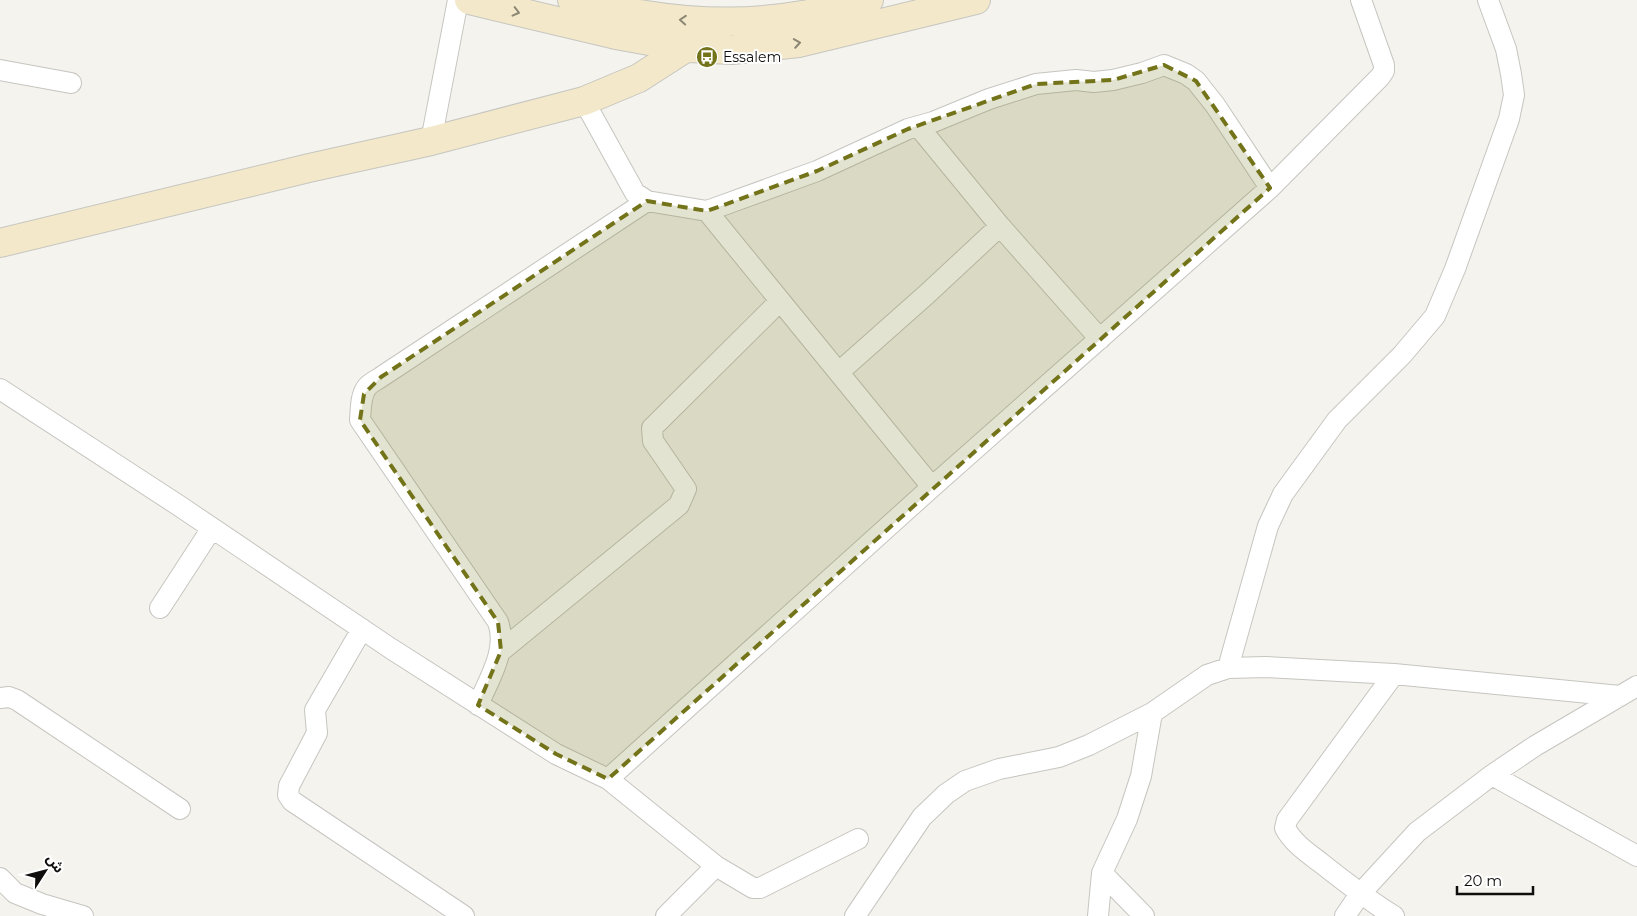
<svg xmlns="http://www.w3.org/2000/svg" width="1637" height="916" viewBox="0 0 1637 916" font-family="Montserrat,'Noto Sans Arabic',sans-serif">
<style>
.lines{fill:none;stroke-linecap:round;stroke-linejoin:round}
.minor-casing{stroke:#c6c5c0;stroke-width:22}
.secondary-casing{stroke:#c6c5c0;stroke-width:30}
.minor{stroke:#fff;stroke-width:20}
.secondary{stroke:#f3e9ca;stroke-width:28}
.oneway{stroke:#8c8675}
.marked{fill:#737319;fill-opacity:0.2;stroke:#737319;stroke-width:4;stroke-dasharray:10 6;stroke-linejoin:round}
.labels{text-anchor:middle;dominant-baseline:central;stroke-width:4;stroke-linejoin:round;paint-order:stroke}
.poi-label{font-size:14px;fill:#0f0e0d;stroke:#fff;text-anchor:start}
</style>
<rect width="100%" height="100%" fill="#f4f3ee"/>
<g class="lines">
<g class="minor-casing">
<path id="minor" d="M 0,70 L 71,83
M 584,101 L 635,193 L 647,201 L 707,211 L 817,171 L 908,129 L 933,122 L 989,99 L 1036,84 L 1076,80 L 1094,82 L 1113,80 L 1142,73 L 1164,65 L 1186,74 L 1196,81 L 1215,105 L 1270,188
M 918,126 L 1000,226 L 1100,339
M 431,141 L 458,0
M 707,211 L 932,487
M 839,372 L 927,294 L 1000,226
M 0,389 L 181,507 L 390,648 L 556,754 L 608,779 L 716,866 L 666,916
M 160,608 L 212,528
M 362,629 L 315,710 L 317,733 L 289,786 L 288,795 L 292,801 L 464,916
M 501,651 L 679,505 L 686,489 L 653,441 L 652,428 L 780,301
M 1228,668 L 1268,526 L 1283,494 L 1337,420 L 1402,355 L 1435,316 L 1455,269 L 1509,119 L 1514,95 L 1511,74 L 1506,49 L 1488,0
M 0,698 L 9,697 L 17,700 L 180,809
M 478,705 C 489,679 508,650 498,622 L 360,420 C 361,410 360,396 367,387 C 370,383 377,380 381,377 L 647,201
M 1492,775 L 1637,856
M 608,779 L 932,487 L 1270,188 L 1380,77 L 1384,71 L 1384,65 L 1361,0
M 716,866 L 753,888 L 760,888 L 858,839
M 1102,873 L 1144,916
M 0,878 L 15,893 L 42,904 L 83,916
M 855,916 L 922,817 L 946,794 L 965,781 L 999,769 L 1059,757 L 1089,745 L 1152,713 L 1207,675 L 1228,668 L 1266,667 L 1394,674 L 1620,696
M 1098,916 L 1102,873 L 1127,819 L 1141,776 L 1152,713
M 1345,916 L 1360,894 L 1417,832 L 1492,775 L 1535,746 L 1637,686
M 1394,916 C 1368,900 1345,882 1321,863 C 1308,853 1293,843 1285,828 L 1287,820 L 1394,674"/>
</g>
<g class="secondary-casing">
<path id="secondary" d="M 469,0 L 616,35 L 688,48 L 732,50 L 799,43 L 976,0
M 572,0 C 648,19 724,29 802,15 C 825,12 847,5 869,0
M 0,243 L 309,168 L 431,141 L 584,101 L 639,78 L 726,22"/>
</g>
<use href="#minor" class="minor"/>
<use href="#secondary" class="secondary"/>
</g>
<defs><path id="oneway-chevron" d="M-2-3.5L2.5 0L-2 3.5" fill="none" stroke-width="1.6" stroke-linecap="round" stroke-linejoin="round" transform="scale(1.25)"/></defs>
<g class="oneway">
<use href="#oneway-chevron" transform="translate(516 12) rotate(14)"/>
<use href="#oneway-chevron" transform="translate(683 20) rotate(-176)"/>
<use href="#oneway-chevron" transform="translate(797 43) rotate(-9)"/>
</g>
<path class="marked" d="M 1164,65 L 1196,81 L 1270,188 L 608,779 L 556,754 L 478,705 L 501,651 L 498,622 L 360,420 L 364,394 L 381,377 L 647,201 L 707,211 L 817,171 L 908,129 L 1036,84 L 1113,80 Z"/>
<defs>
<g id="bus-disc" transform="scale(1.125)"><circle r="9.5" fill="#737319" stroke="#fff"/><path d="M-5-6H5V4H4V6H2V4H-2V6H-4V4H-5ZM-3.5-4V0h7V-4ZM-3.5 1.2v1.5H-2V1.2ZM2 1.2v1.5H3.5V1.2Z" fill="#fff"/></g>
</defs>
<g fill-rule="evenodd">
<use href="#bus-disc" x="707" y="57"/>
</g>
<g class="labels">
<g class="poi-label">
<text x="723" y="57">Essalem</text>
</g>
</g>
<g transform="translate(45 871) rotate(54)" stroke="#ffffff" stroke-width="4" paint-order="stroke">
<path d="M0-4L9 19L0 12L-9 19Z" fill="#0f0e0d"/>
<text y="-8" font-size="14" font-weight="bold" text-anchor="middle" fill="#0f0e0d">ش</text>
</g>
<path d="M1457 886v8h76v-8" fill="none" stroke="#0f0e0d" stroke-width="2.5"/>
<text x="1464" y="886" font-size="15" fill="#0f0e0d" stroke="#ffffff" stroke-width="4" paint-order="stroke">20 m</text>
</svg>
